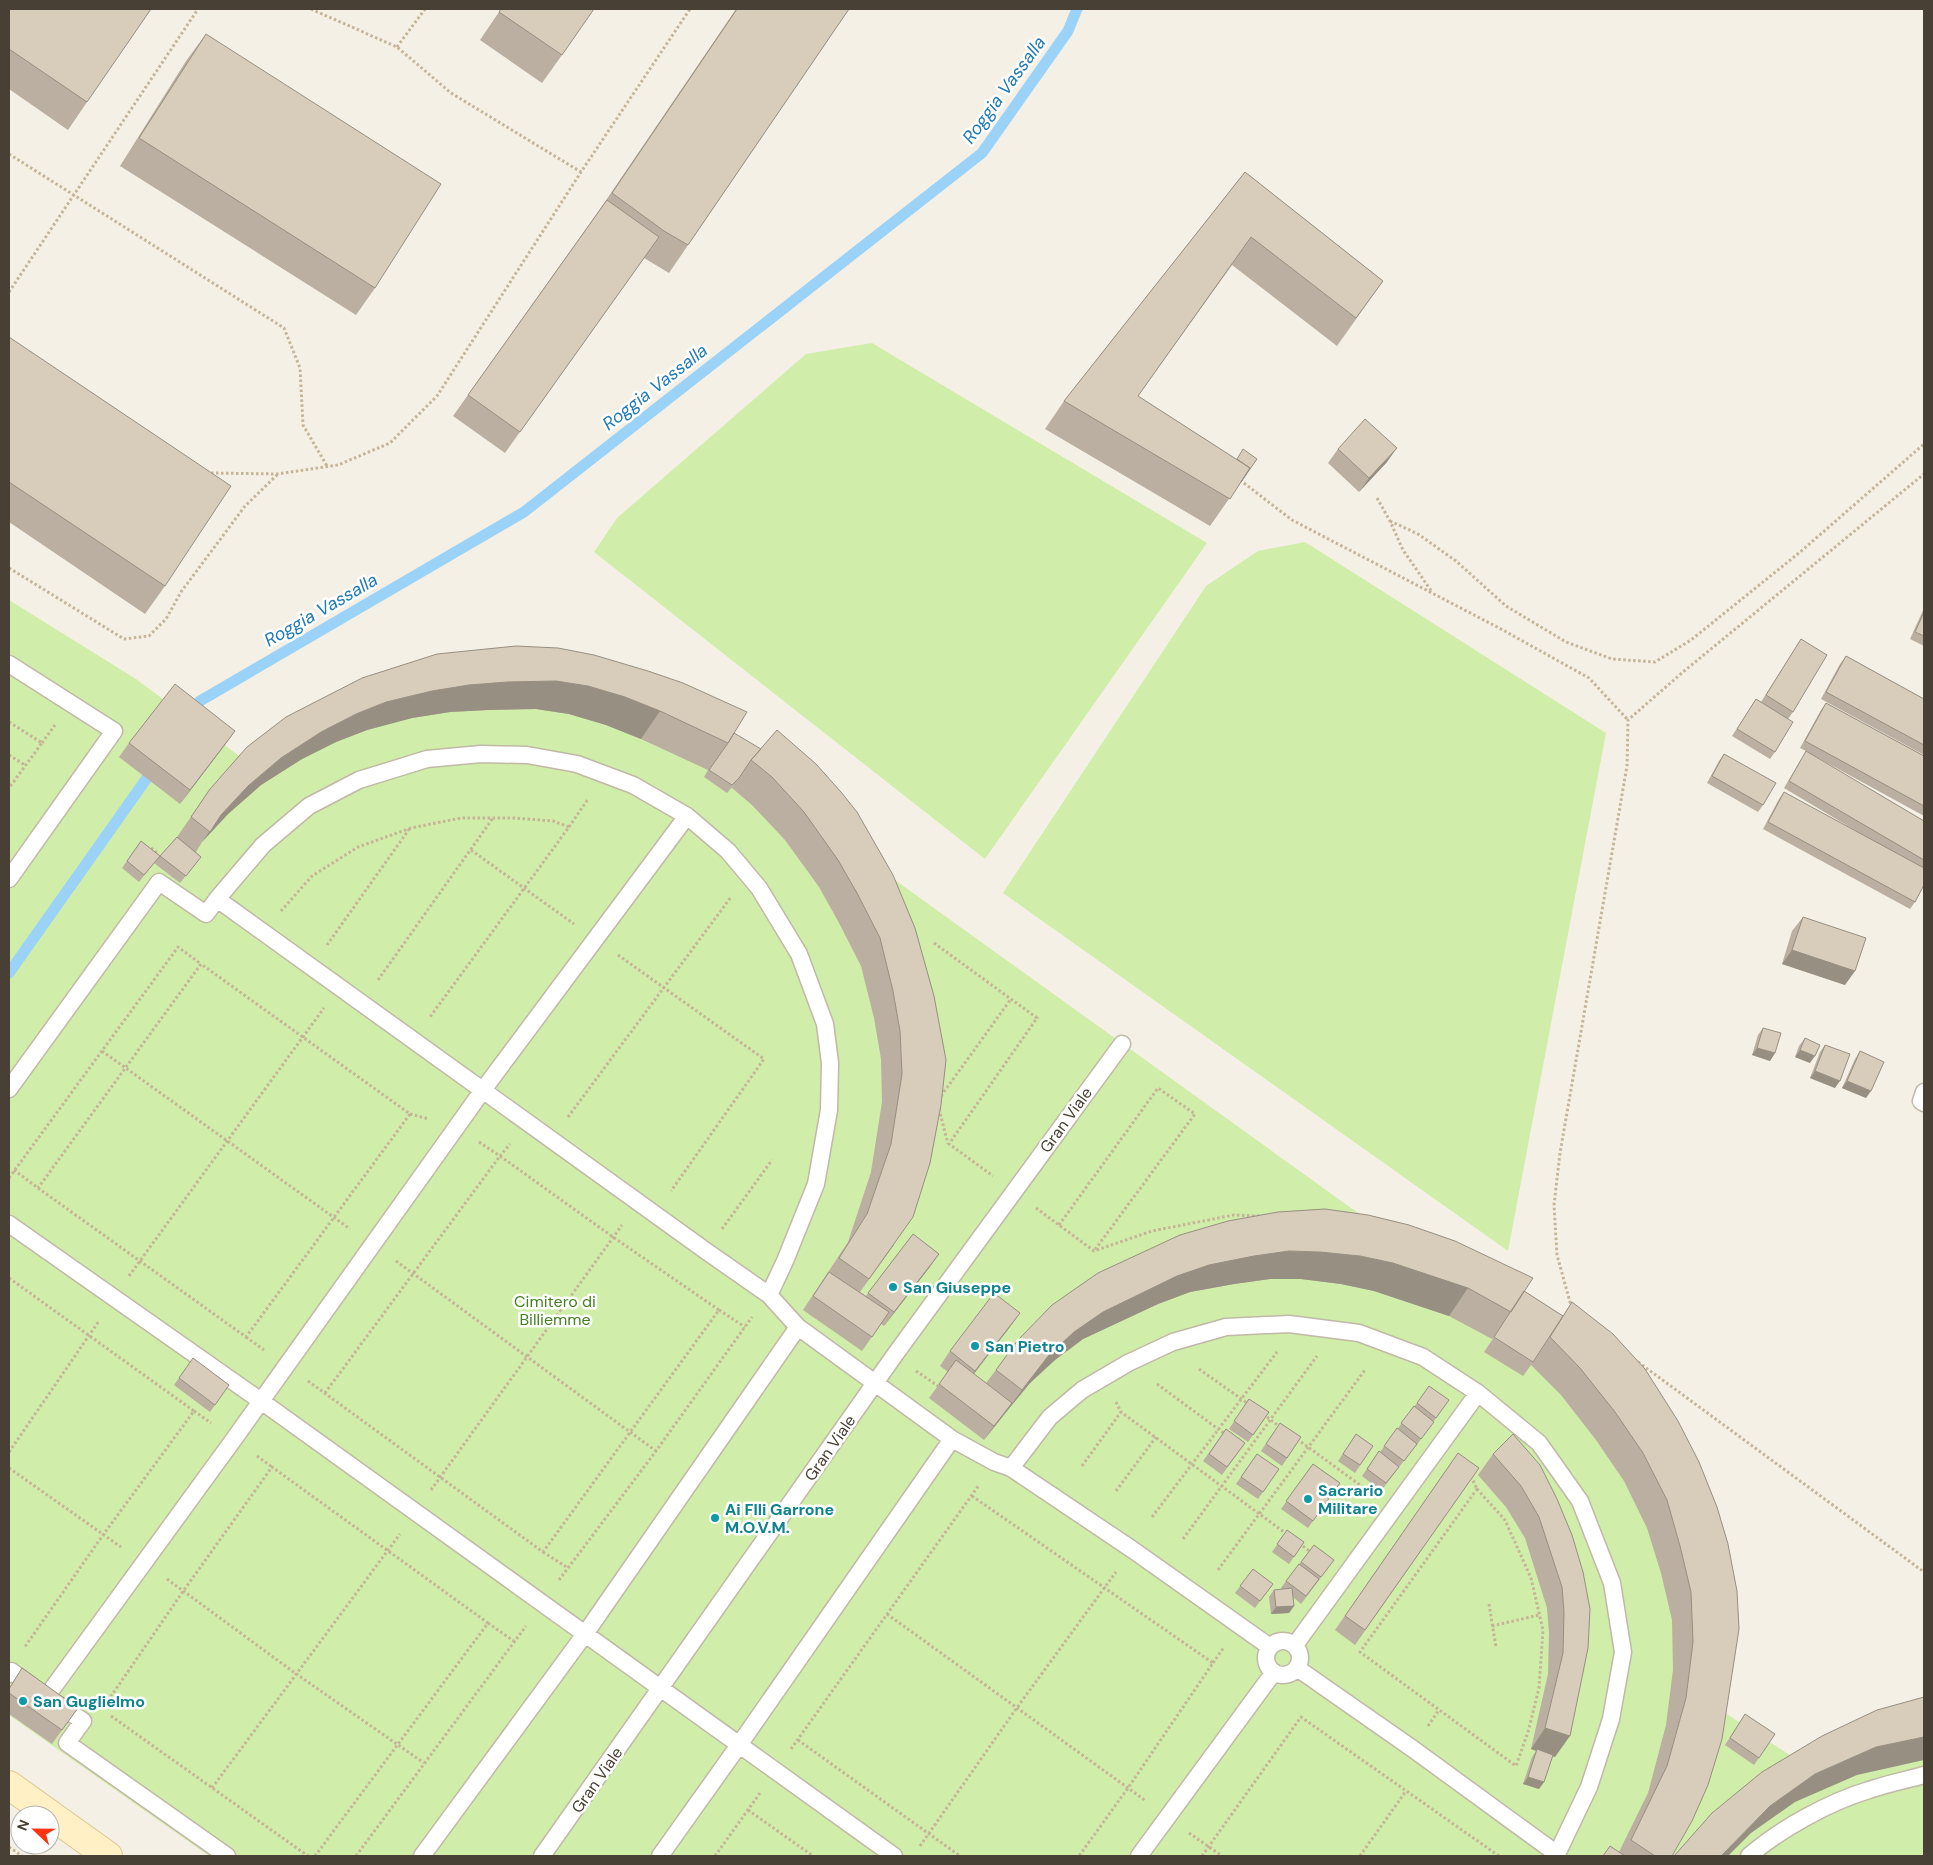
<svg xmlns="http://www.w3.org/2000/svg" width="1933" height="1865" viewBox="0 0 1933 1865" font-family="'DM Sans',sans-serif">
<style>
.green{fill:#d0edaa}
.lines{fill:none;stroke-linecap:round;stroke-linejoin:round}
.stream{stroke:#9bd3f8;stroke-width:11}
.lane-casing{stroke:#c1b8a7;stroke-width:19}
.secondary-casing{stroke:#ddc892;stroke-width:30}
.path{stroke:#c5b497;stroke-width:3;stroke-dasharray:2.5 2.5;stroke-linecap:butt}
.lane{stroke:#fff;stroke-width:16}
.secondary{stroke:#fff0c5;stroke-width:28}
.wall{fill:#baafa0}
.shaded-wall{fill:#978f82}
.building{fill:#d8ccba;stroke:#978f82}
.culture-dot{fill:#0f9aa8;stroke:#fff;stroke-width:2}
.labels{text-anchor:middle;dominant-baseline:central;stroke-width:5;stroke-linejoin:round;paint-order:stroke}
.street-label{font-size:16px;fill:#484034;stroke:#fff}
.culture-label{font-size:16px;font-weight:bold;fill:#0d838f;stroke:#fff;text-anchor:start}
.park-label{font-size:16px;fill:#468121;stroke:#fff}
.water-label{font-size:18px;font-style:italic;fill:#207ab7;stroke:#fff}
</style>
<rect width="100%" height="100%" fill="#f5f0e6"/>
<path class="green" d="M 872,343 L 1207,543 L 985,859 L 594,552 L 617,518 L 806,354 Z
M 1305,542 L 1606,733 L 1508,1251 L 1003,893 L 1206,586 L 1258,551 Z
M 9,600 L 136,679 L 246,761 L 538,676 L 838,839 L 1436,1269 L 1593,1361 L 1713,1705 L 1802,1763 L 1924,1720 L 1924,1856 L 209,1856 L 9,1715 Z"/>
<g class="lines">
<path class="stream" d="M 189,715 L 200,701 L 524,512 L 982,153 L 1068,31 L 1077,9
M 9,973 L 147,778"/>
<g class="lane-casing">
<path id="lane" d="M 9,664 L 114,731 L 9,879
M 9,1089 L 159,882 L 206,914 L 217,899
M 1924,1092 L 1921,1101 L 1924,1103
M 9,1224 L 261,1401 L 894,1856
M 769,1295 L 706,1251 L 217,899 L 263,845 L 309,806 L 359,780 L 427,759 L 481,754 L 527,755 L 577,764 L 633,785 L 687,816 L 728,851 L 759,888 L 799,954 L 825,1024 L 830,1063 L 829,1110 L 816,1184 L 785,1261 L 769,1295 L 798,1327 L 952,1439 L 994,1462 L 1011,1468
M1266 1658a17 17 0 1 1 34 0a17 17 0 1 1-34 0Z
M 1295,1645 L 1478,1393
M 1270,1647 L 1133,1550 L 1011,1468 L 1050,1417 L 1082,1390 L 1128,1363 L 1173,1342 L 1226,1327 L 1289,1324 L 1359,1333 L 1423,1357 L 1478,1393 L 1539,1443 L 1580,1501 L 1612,1583 L 1623,1652 L 1611,1719 L 1589,1787 L 1557,1854 L 1413,1749 L 1297,1668
M 9,1674 L 11,1671 L 34,1688
M 47,1696 L 234,1439 L 483,1090 L 687,816
M 54,1702 L 83,1721 L 67,1743 L 227,1856
M 422,1856 L 585,1634 L 798,1327
M 542,1856 L 894,1356 L 1122,1044
M 660,1856 L 739,1745 L 952,1439
M 1139,1856 L 1274,1672
M 1749,1856 C 1780,1829 1829,1802 1869,1790 C 1887,1784 1906,1780 1924,1775"/>
</g>
<g class="secondary-casing">
<path id="secondary" d="M 9,1785 L 108,1856"/>
</g>
<path class="path" d="M 311,9 L 397,47 L 451,93 L 581,172
M 397,47 L 425,9
M 9,154 L 284,328 L 300,368 L 303,425 L 327,466
M 9,292 L 198,9
M 211,473 L 277,474 L 338,465 L 390,443 L 437,396 L 581,172 L 690,9
M 1240,480 L 1292,520 L 1501,629 L 1589,678 L 1628,720
M 1377,498 L 1390,521 L 1403,550 L 1432,592
M 1390,521 L 1418,534 L 1456,561 L 1506,606 L 1566,642 L 1612,659 L 1655,662 L 1691,640 L 1799,553 L 1924,444
M 9,568 L 124,639 L 149,636 L 166,619 L 181,592 L 245,506 L 277,475
M 9,722 L 42,743 L 9,788
M 42,743 L 55,725
M 9,755 L 25,765
M 569,827 L 588,799
M 148,850 L 150,847 L 158,854
M 471,850 L 574,924
M 281,911 L 312,876 L 358,847 L 411,828 L 461,818 L 514,818 L 553,821 L 569,827 L 430,1017
M 934,943 L 1037,1018 L 949,1144 L 993,1176
M 327,945 L 410,828
M 618,955 L 764,1059 L 671,1191
M 378,980 L 493,818
M 102,1051 L 350,1229
M 941,1096 L 1011,999
M 939,1109 L 948,1144
M 410,1114 L 429,1119
M 568,1117 L 731,897
M 479,1142 L 500,1156 L 510,1144
M 14,1170 L 38,1188 L 246,1337 L 410,1114 L 201,964 L 38,1188
M 9,1178 L 178,947 L 201,964
M 1036,1208 L 1094,1251 L 1152,1231 L 1234,1215 L 1261,1216
M 1059,1225 L 1158,1088 L 1195,1114 L 1094,1251
M 722,1229 L 772,1160
M 396,1261 L 656,1451
M 129,1276 L 324,1008
M 9,1278 L 194,1411 L 103,1535 L 24,1648
M 1574,1307 L 1570,1302 L 1557,1255 L 1554,1205 L 1560,1153 L 1627,766 L 1628,720 L 1683,672 L 1924,474
M 719,1310 L 745,1327
M 246,1337 L 264,1350
M 1638,1362 L 1924,1572
M 1199,1369 L 1250,1405
M 916,1371 L 938,1386
M 308,1381 L 543,1552 L 719,1310 L 613,1237 L 500,1156 L 325,1393
M 1157,1384 L 1225,1434
M 1116,1402 L 1121,1412 L 1288,1535
M 194,1411 L 211,1423
M 1263,1414 L 1280,1427
M 1297,1439 L 1371,1493
M 9,1452 L 99,1321
M 257,1456 L 272,1467
M 1082,1466 L 1121,1412
M 9,1468 L 121,1547
M 1471,1476 L 1477,1489
M 1477,1489 L 1505,1520 L 1531,1578 L 1543,1630 L 1539,1688 L 1528,1732 L 1516,1766 L 1360,1652 Z
M 431,1490 L 622,1225
M 1116,1491 L 1156,1437
M 972,1496 L 1213,1663 L 1128,1788 L 1079,1856
M 1152,1517 L 1277,1352
M 1183,1539 L 1317,1356
M 1299,1543 L 1312,1553
M 543,1552 L 568,1568
M 1218,1570 L 1365,1370
M 167,1579 L 295,1673 L 424,1763
M 559,1580 L 656,1451 L 752,1317
M 1489,1604 L 1496,1647
M 887,1614 L 1146,1801
M 488,1623 L 515,1642
M 1492,1626 L 1539,1615
M 1213,1663 L 1224,1647
M 105,1705 L 184,1590 L 272,1467 L 488,1623 L 315,1856
M 111,1716 L 308,1856
M 1428,1726 L 1439,1710
M 798,1740 L 960,1856
M 791,1749 L 979,1485
M 212,1788 L 400,1534
M 748,1810 L 813,1856
M 1189,1833 L 1222,1856
M 920,1846 L 1016,1709 L 1116,1572
M 9,1847 L 22,1856
M 356,1856 L 526,1626
M 715,1856 L 760,1793
M 1202,1856 L 1301,1717 L 1499,1856
M 1360,1856 L 1406,1791"/>
<use href="#lane" class="lane"/>
<use href="#secondary" class="secondary"/>
</g>
<path class="wall" d="M 9,9 L 87,102 L 68,130 L 9,89 Z
M 501,9 L 562,55 L 542,83 L 480,40 Z
M 736,9 L 849,9 L 669,273 L 644,258 L 505,453 L 453,416 L 598,212 Z
M 206,34 L 375,288 L 356,315 L 120,166 L 186,61 Z
M 1245,172 L 1383,281 L 1337,346 L 1232,265 L 1138,396 L 1236,459 L 1257,459 L 1210,526 L 1045,429 L 1064,401 Z
M 9,337 L 165,586 L 145,614 L 9,522 Z
M 1338,449 L 1387,462 L 1359,492 L 1328,463 Z
M 1924,608 L 1924,646 L 1910,639 Z
M 1801,639 L 1793,712 L 1788,719 L 1775,752 L 1770,759 L 1732,736 L 1756,699 L 1761,702 Z
M 516,646 L 734,733 L 915,928 L 894,1245 L 860,1292 L 866,1296 L 913,1234 L 939,1254 L 929,1268 L 884,1326 L 881,1324 L 862,1351 L 803,1310 L 848,1242 L 871,1172 L 882,1102 L 881,1059 L 874,1018 L 861,966 L 838,921 L 819,887 L 785,840 L 752,805 L 732,788 L 734,785 L 727,793 L 704,777 L 708,770 L 641,739 L 606,725 L 569,714 L 536,709 L 488,710 L 450,712 L 412,718 L 367,730 L 336,742 L 302,759 L 261,785 L 228,814 L 202,842 L 196,852 L 201,857 L 180,883 L 154,863 L 139,882 L 122,868 L 141,841 L 160,856 L 177,837 L 210,789 Z
M 1846,656 L 1924,699 L 1924,755 L 1821,699 L 1840,664 Z
M 1826,703 L 1924,756 L 1924,816 L 1809,753 L 1924,821 L 1924,885 L 1915,902 L 1910,909 L 1763,829 L 1779,799 L 1784,792 L 1873,841 L 1784,788 L 1806,751 L 1800,748 L 1821,710 Z
M 235,731 L 180,804 L 119,757 L 129,743 Z
M 1724,754 L 1763,805 L 1758,812 L 1707,783 L 1719,761 Z
M 1803,917 L 1845,985 L 1782,964 L 1792,931 Z
M 1763,1028 L 1775,1053 L 1770,1061 L 1752,1055 L 1758,1035 Z
M 1805,1038 L 1810,1063 L 1795,1057 L 1799,1046 Z
M 1825,1045 L 1835,1088 L 1810,1078 L 1820,1052 Z
M 1860,1051 L 1866,1098 L 1842,1088 L 1855,1059 Z
M 1180,1235 L 1524,1291 L 1563,1316 L 1572,1302 L 1717,1507 L 1672,1856 L 1603,1856 L 1619,1852 L 1648,1793 L 1666,1725 L 1673,1670 L 1672,1620 L 1661,1573 L 1647,1528 L 1624,1481 L 1596,1440 L 1561,1395 L 1531,1365 L 1523,1376 L 1484,1352 L 1494,1337 L 1492,1339 L 1449,1316 L 1374,1291 L 1341,1284 L 1301,1279 L 1270,1279 L 1234,1284 L 1190,1292 L 1158,1304 L 1083,1339 L 1055,1360 L 1030,1383 L 984,1440 L 929,1398 L 948,1372 L 940,1366 L 950,1351 L 1020,1313 L 974,1374 L 986,1383 L 996,1370 Z
M 193,1358 L 229,1385 L 210,1412 L 174,1385 Z
M 1249,1399 L 1269,1412 L 1248,1442 L 1229,1429 Z
M 1449,1400 L 1416,1446 L 1415,1446 L 1381,1491 L 1362,1476 L 1379,1451 L 1380,1452 L 1417,1403 Z
M 1280,1423 L 1301,1437 L 1282,1466 L 1261,1451 Z
M 1226,1429 L 1245,1443 L 1222,1475 L 1203,1461 Z
M 1356,1434 L 1373,1446 L 1355,1473 L 1338,1461 Z
M 1458,1453 L 1479,1468 L 1355,1645 L 1335,1630 Z
M 1257,1454 L 1279,1469 L 1258,1499 L 1236,1484 Z
M 1493,1454 L 1572,1535 L 1555,1757 L 1553,1756 L 1544,1782 L 1539,1789 L 1523,1784 L 1532,1757 L 1536,1751 L 1531,1749 L 1548,1674 L 1549,1633 L 1547,1608 L 1525,1538 L 1506,1507 L 1478,1475 Z
M 1313,1464 L 1340,1483 L 1308,1528 L 1281,1509 Z
M 1287,1530 L 1304,1542 L 1289,1564 L 1272,1552 Z
M 1314,1545 L 1329,1567 L 1301,1604 L 1293,1597 L 1294,1606 L 1289,1613 L 1271,1614 L 1269,1597 L 1274,1590 L 1282,1589 L 1281,1588 L 1286,1581 Z
M 1253,1569 L 1273,1584 L 1255,1608 L 1235,1593 Z
M 22,1668 L 78,1708 L 52,1744 L 9,1714 L 9,1688 Z
M 1745,1714 L 1775,1734 L 1754,1765 L 1725,1745 Z"/>
<path class="shaded-wall" d="M 1397,448 L 1387,462 L 1359,492 L 1369,478 Z
M 556,681 L 588,686 L 625,697 L 660,711 L 641,739 L 606,725 L 569,714 L 536,709 L 488,710 L 450,712 L 412,718 L 367,730 L 336,742 L 302,759 L 261,785 L 228,814 L 202,842 L 221,815 L 248,786 L 281,758 L 321,732 L 356,714 L 386,702 L 432,691 L 469,685 L 507,682 Z
M 235,731 L 225,745 L 180,804 L 190,790 Z
M 1792,950 L 1855,971 L 1845,985 L 1782,964 Z
M 1757,1048 L 1775,1053 L 1770,1061 L 1752,1055 Z
M 1800,1050 L 1815,1056 L 1810,1063 L 1795,1057 Z
M 1815,1071 L 1840,1081 L 1835,1088 L 1810,1078 Z
M 1847,1081 L 1871,1091 L 1866,1098 L 1842,1088 Z
M 1289,1251 L 1320,1252 L 1360,1256 L 1393,1263 L 1468,1288 L 1449,1316 L 1374,1291 L 1341,1284 L 1301,1279 L 1270,1279 L 1234,1284 L 1190,1292 L 1158,1304 L 1083,1339 L 1055,1360 L 1030,1383 L 1002,1417 L 1022,1390 L 1049,1355 L 1074,1332 L 1103,1312 L 1177,1276 L 1209,1265 L 1254,1256 Z
M 939,1254 L 929,1268 L 884,1326 L 894,1312 Z
M 1020,1313 L 1010,1327 L 965,1385 L 975,1371 Z
M 1012,1403 L 1002,1417 L 984,1440 L 994,1426 Z
M 1294,1606 L 1289,1613 L 1271,1614 L 1276,1607 Z
M 1545,1728 L 1570,1736 L 1555,1757 L 1531,1749 Z
M 1924,1737 L 1924,1760 L 1857,1775 L 1795,1802 L 1751,1833 L 1728,1856 L 1721,1856 L 1770,1806 L 1815,1774 L 1876,1747 Z
M 1528,1777 L 1544,1782 L 1539,1789 L 1523,1784 Z"/>
<path class="building" d="M 9,9 L 151,9 L 87,102 L 9,49 Z
M 501,9 L 594,9 L 562,55 L 499,12 Z
M 737,9 L 849,9 L 688,245 L 664,231 L 612,193 Z
M 206,34 L 441,184 L 375,288 L 139,138 Z
M 1245,172 L 1383,281 L 1356,318 L 1251,237 L 1138,396 L 1250,468 L 1230,499 L 1064,401 Z
M 607,200 L 659,237 L 520,432 L 468,395 Z
M 9,337 L 231,486 L 165,586 L 9,482 Z
M 1365,419 L 1397,448 L 1369,478 L 1338,449 Z
M 1243,449 L 1257,459 L 1241,482 L 1250,468 L 1237,459 Z
M 1924,612 L 1924,636 L 1915,632 Z
M 1801,639 L 1827,655 L 1793,712 L 1766,695 Z
M 516,646 L 558,648 L 594,655 L 648,671 L 683,683 L 747,712 L 728,743 L 660,711 L 625,697 L 588,686 L 556,681 L 507,682 L 469,685 L 432,691 L 386,702 L 356,714 L 321,732 L 281,758 L 248,786 L 221,815 L 210,832 L 191,817 L 210,789 L 247,747 L 286,717 L 362,678 L 437,654 Z
M 1846,656 L 1924,699 L 1924,745 L 1826,692 Z
M 175,684 L 235,731 L 190,790 L 129,743 Z
M 1756,699 L 1793,722 L 1775,752 L 1737,729 Z
M 1826,703 L 1924,756 L 1924,806 L 1805,741 Z
M 777,730 L 816,764 L 841,792 L 857,812 L 893,875 L 915,928 L 934,996 L 946,1060 L 941,1105 L 930,1163 L 913,1217 L 869,1279 L 839,1258 L 867,1214 L 891,1144 L 902,1074 L 900,1031 L 893,991 L 880,938 L 857,893 L 838,860 L 804,812 L 772,777 L 751,760 Z
M 734,733 L 761,749 L 751,760 L 739,778 L 732,785 L 709,770 L 728,743 Z
M 1806,751 L 1924,821 L 1924,860 L 1789,781 Z
M 1724,754 L 1776,783 L 1763,805 L 1712,776 Z
M 1784,792 L 1924,868 L 1924,885 L 1915,902 L 1768,822 Z
M 177,837 L 201,857 L 186,876 L 160,856 Z
M 141,841 L 160,856 L 144,875 L 127,861 Z
M 1803,917 L 1866,938 L 1855,971 L 1792,950 Z
M 1763,1028 L 1781,1033 L 1775,1053 L 1757,1048 Z
M 1805,1038 L 1820,1045 L 1815,1056 L 1800,1050 Z
M 1825,1045 L 1850,1054 L 1840,1081 L 1815,1071 Z
M 1860,1051 L 1884,1062 L 1871,1091 L 1847,1081 Z
M 1325,1209 L 1368,1215 L 1409,1225 L 1455,1241 L 1533,1278 L 1511,1312 L 1468,1288 L 1393,1263 L 1360,1256 L 1320,1252 L 1289,1251 L 1254,1256 L 1209,1265 L 1177,1276 L 1103,1312 L 1074,1332 L 1049,1355 L 1022,1390 L 996,1370 L 1018,1340 L 1052,1305 L 1098,1273 L 1180,1235 L 1228,1221 L 1278,1212 Z
M 913,1234 L 939,1254 L 894,1312 L 868,1293 Z
M 829,1272 L 889,1312 L 872,1337 L 813,1296 Z
M 1524,1291 L 1563,1316 L 1533,1362 L 1494,1337 Z
M 994,1293 L 1020,1313 L 975,1371 L 950,1351 Z
M 1572,1302 L 1613,1334 L 1645,1369 L 1678,1421 L 1699,1462 L 1717,1507 L 1728,1544 L 1737,1591 L 1739,1629 L 1722,1739 L 1708,1785 L 1692,1821 L 1672,1856 L 1655,1856 L 1631,1840 L 1667,1766 L 1686,1698 L 1693,1642 L 1691,1592 L 1680,1546 L 1667,1500 L 1643,1453 L 1615,1412 L 1580,1368 L 1550,1337 Z
M 193,1358 L 229,1385 L 215,1405 L 179,1378 Z
M 956,1360 L 1012,1403 L 994,1426 L 939,1384 Z
M 1429,1386 L 1449,1400 L 1436,1418 L 1417,1403 Z
M 1249,1399 L 1269,1412 L 1253,1435 L 1234,1421 Z
M 1414,1406 L 1434,1422 L 1421,1439 L 1401,1423 Z
M 1280,1423 L 1301,1437 L 1287,1458 L 1266,1444 Z
M 1397,1428 L 1417,1444 L 1404,1461 L 1384,1446 Z
M 1226,1429 L 1245,1443 L 1227,1467 L 1209,1454 Z
M 1356,1434 L 1373,1446 L 1360,1465 L 1343,1454 Z
M 1513,1434 L 1540,1465 L 1557,1499 L 1572,1535 L 1583,1572 L 1590,1609 L 1588,1648 L 1570,1736 L 1545,1728 L 1563,1653 L 1564,1612 L 1562,1587 L 1539,1517 L 1521,1486 L 1493,1454 Z
M 1379,1451 L 1399,1467 L 1386,1483 L 1367,1469 Z
M 1458,1453 L 1479,1468 L 1365,1630 L 1345,1616 Z
M 1257,1454 L 1279,1469 L 1263,1492 L 1241,1477 Z
M 1313,1464 L 1340,1483 L 1313,1521 L 1286,1501 Z
M 1287,1530 L 1304,1542 L 1294,1557 L 1277,1544 Z
M 1314,1545 L 1334,1560 L 1321,1577 L 1301,1562 Z
M 1299,1564 L 1319,1579 L 1306,1596 L 1286,1581 Z
M 1253,1569 L 1273,1584 L 1260,1601 L 1240,1586 Z
M 1292,1588 L 1294,1606 L 1276,1607 L 1274,1590 Z
M 22,1668 L 78,1708 L 62,1730 L 9,1693 L 9,1689 Z
M 1924,1697 L 1924,1737 L 1876,1747 L 1815,1774 L 1770,1806 L 1721,1856 L 1674,1856 L 1712,1813 L 1762,1772 L 1822,1736 L 1877,1710 Z
M 1745,1714 L 1775,1734 L 1759,1758 L 1730,1738 Z
M 1537,1749 L 1553,1755 L 1544,1782 L 1528,1777 Z
M 1610,1846 L 1625,1856 L 1603,1856 Z"/>
<g class="culture-dot">
<circle cx="893" cy="1287" r="5"/>
<circle cx="975" cy="1346" r="5"/>
<circle cx="1308" cy="1499" r="5"/>
<circle cx="715" cy="1518" r="5"/>
<circle cx="23" cy="1701" r="5"/>
</g>
<g class="labels">
<g class="street-label">
<text transform="translate(1066 1120) rotate(-54)">Gran Viale</text>
<text transform="translate(830 1448) rotate(-55)">Gran Viale</text>
<text transform="translate(597 1780) rotate(-55)">Gran Viale</text>
</g>
<g class="culture-label">
<text x="903" y="1287">San Giuseppe</text>
<text x="985" y="1346">San Pietro</text>
<text x="1318" y="1490">Sacrario<tspan x="1318" dy="18">Militare</tspan></text>
<text x="725" y="1509">Ai Flli Garrone<tspan x="725" dy="18">M.O.V.M.</tspan></text>
<text x="33" y="1701">San Guglielmo</text>
</g>
<g class="park-label">
<text x="555" y="1301">Cimitero di<tspan x="555" dy="18">Billiemme</tspan></text>
</g>
<g class="water-label">
<text transform="translate(1004 90) rotate(-54)">Roggia Vassalla</text>
<text transform="translate(655 387) rotate(-38)">Roggia Vassalla</text>
<text transform="translate(321 610) rotate(-30)">Roggia Vassalla</text>
</g>
</g>
<rect width="1933" height="1865" fill="none" stroke="#484034" stroke-width="20"/>
<g transform="translate(35 1830) rotate(292)"><circle r="24" fill="#ffffff" stroke="#b6b3ae"/>
<path d="M0-4L9 19L0 12L-9 19Z" fill="#ff3312"/>
<text y="-8" font-size="14" font-weight="bold" text-anchor="middle" fill="#484034">N</text>
</g>
</svg>
